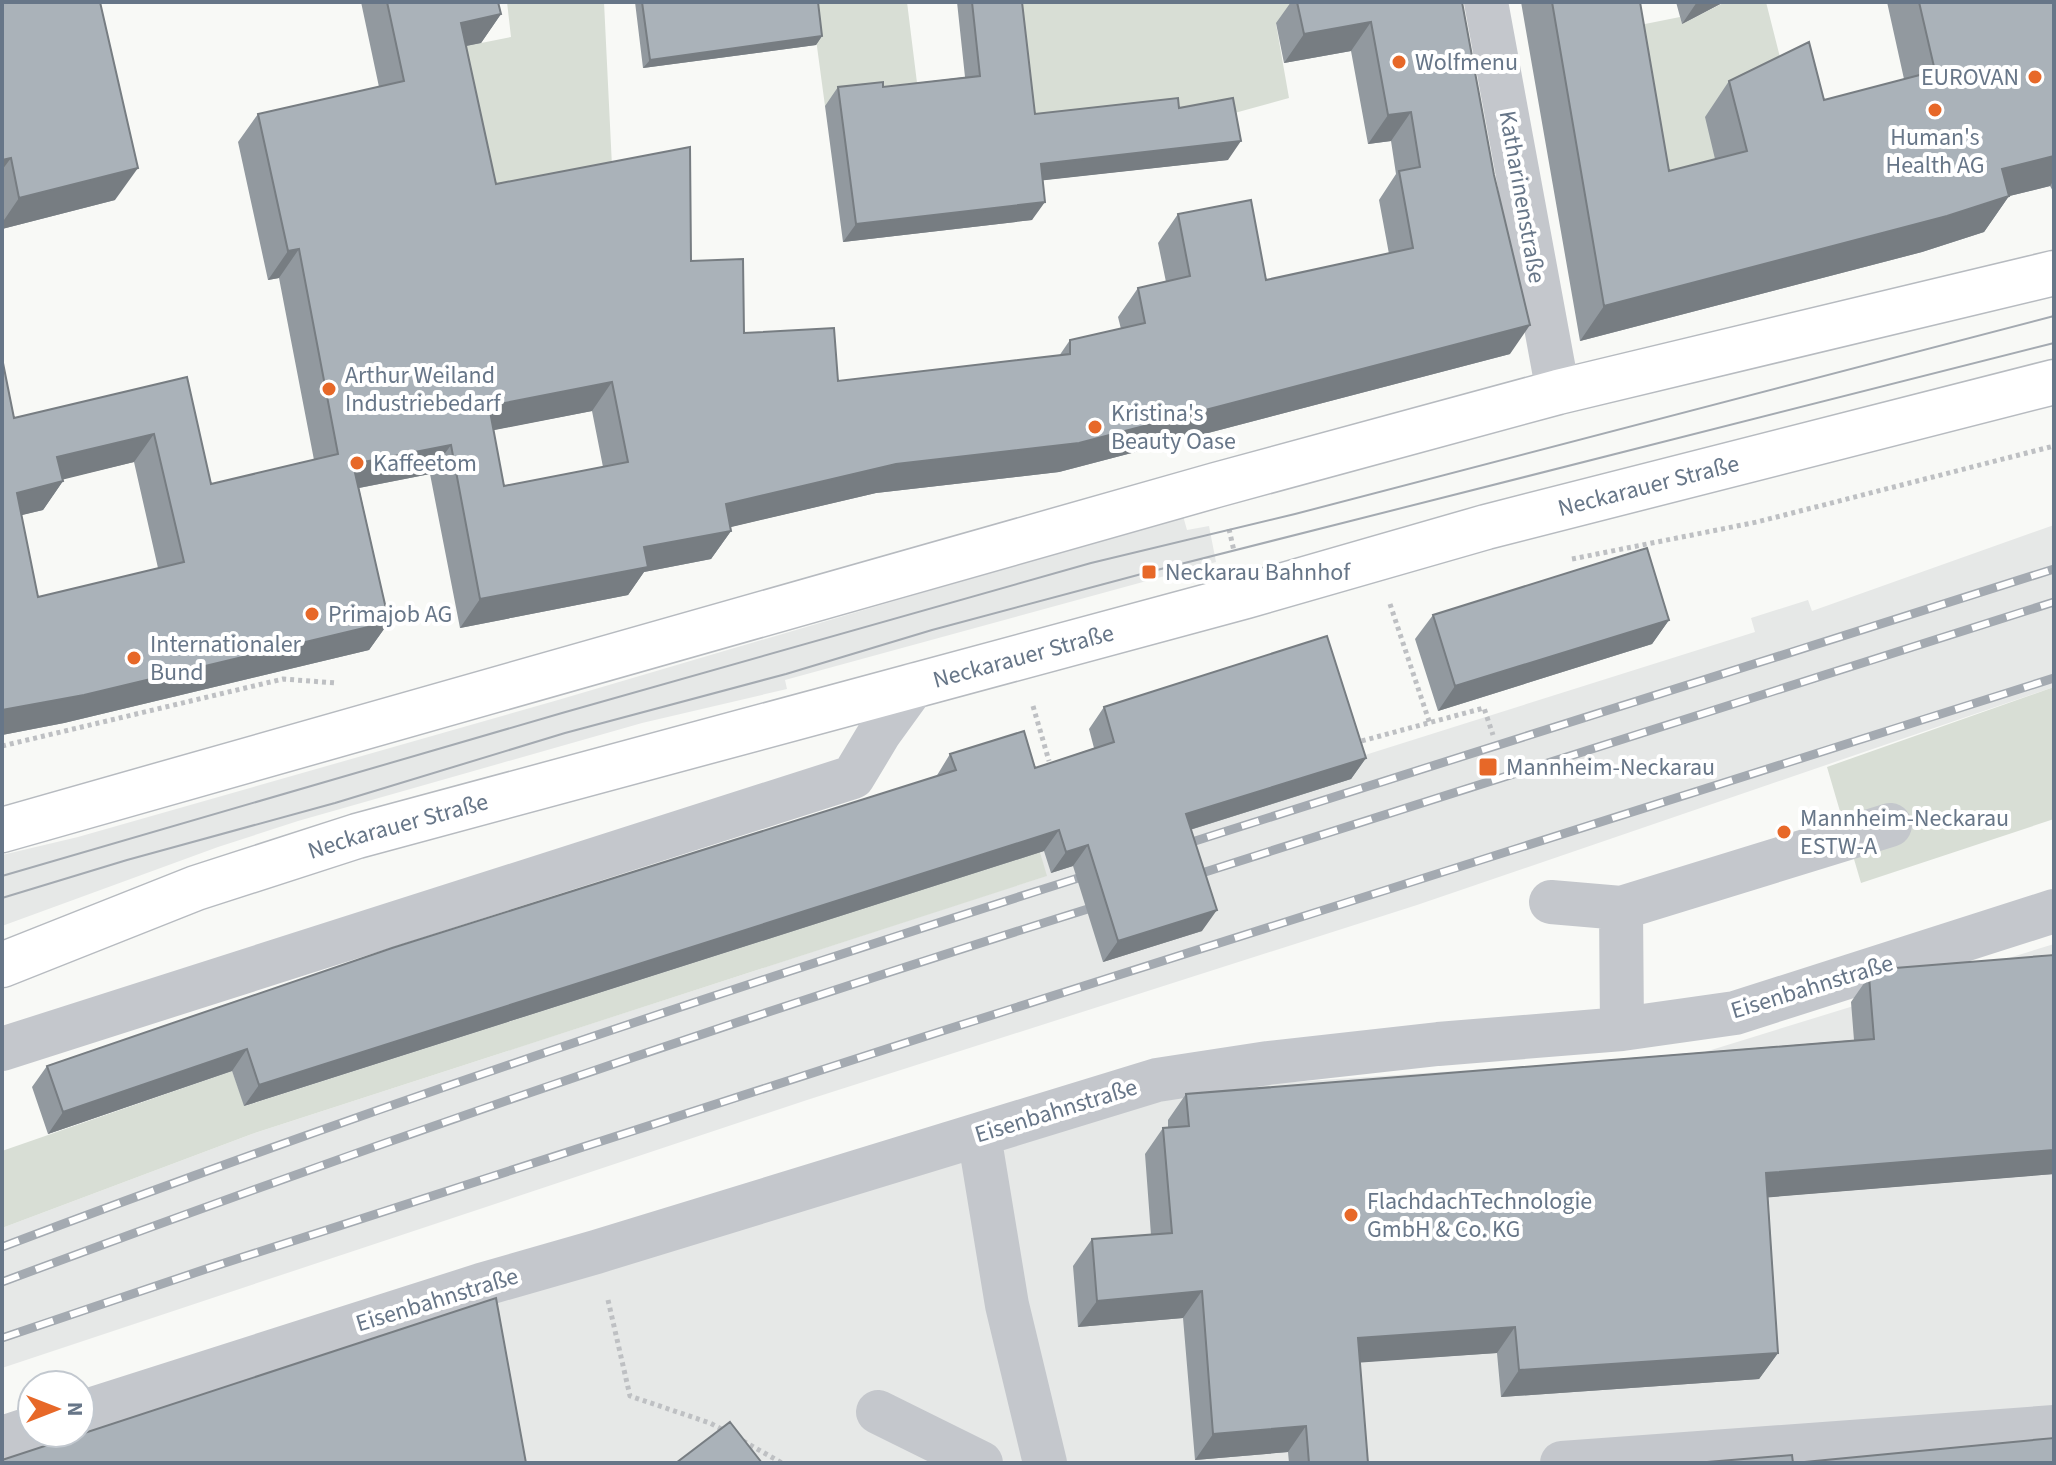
<svg xmlns="http://www.w3.org/2000/svg" width="2056" height="1465" viewBox="0 0 2056 1465" font-family="'Source Sans 3',sans-serif">
<style>
.built{fill:#e6e8e7}
.green{fill:#d8ded5}
.lines{fill:none;stroke-linecap:round;stroke-linejoin:round}
.major-casing{stroke:#b7bbc0;stroke-width:47}
.path{stroke:#bec0c3;stroke-width:5;stroke-dasharray:4 4;stroke-linecap:butt}
.minor{stroke:#c4c7cc;stroke-width:44}
.major{stroke:#fff;stroke-width:44}
.tram{stroke:#a4aab1;stroke-width:2}
.rail-casing{stroke:#a4aab1;stroke-width:9}
.rail{stroke:#fff;stroke-width:6;stroke-dasharray:18;stroke-linecap:butt}
.wall{fill:#92999f;fill-rule:evenodd}
.shaded-wall{fill:#777d82}
.building{fill:#aab2b9;stroke:#777d82;stroke-width:2;fill-rule:evenodd}
.poi-dot{fill:#e76828;stroke:#fff;stroke-width:3}
.labels{text-anchor:middle;dominant-baseline:central;stroke-width:8;stroke-linejoin:round;paint-order:stroke}
.poi-label{font-size:24px;fill:#677688;stroke:#fff;text-anchor:start}
.street-label{font-size:24px;fill:#677688;stroke:#fff}
</style>
<rect width="100%" height="100%" fill="#f8f9f6"/>
<path class="built" d="M 1183,516 L 1187,530 L 1209,526 L 1216,562 L 785,680 L 787,689 L 642,723 L 298,821 L 218,847 L 2,926 L 2,855 L 78,837 L 558,700 Z
M 2054,525 L 2054,687 L 1417,905 L 807,1100 L 2,1368 L 2,1228 L 252,1134 L 1046,876 L 1040,852 L 1044,851 L 1346,761 L 1755,632 L 1751,618 L 1808,600 L 1812,611 Z
M 2054,944 L 2054,1463 L 2,1463 L 2,1452 L 62,1433 L 80,1433 L 1095,1113 L 1249,1085 L 1695,1055 Z"/>
<path class="green" d="M 507,2 L 604,2 L 613,187 L 483,212 L 441,51 L 511,37 Z
M 811,2 L 907,2 L 919,99 L 869,101 L 825,106 Z
M 1007,2 L 1327,2 L 1276,24 L 1289,98 L 1220,117 L 1022,132 Z
M 1725,2 L 1766,2 L 1785,77 L 1723,187 L 1673,199 L 1640,25 L 1680,17 L 1682,24 Z
M 2054,687 L 2054,819 L 1861,883 L 1827,767 Z
M 1040,852 L 1047,876 L 252,1134 L 2,1228 L 2,1151 L 232,1071 L 245,1106 Z"/>
<g class="lines">
<g class="major-casing">
<g id="major">
<path d="M 2,830 L 1216,485 L 1558,392 L 2054,273"/>
<path id="s1" d="M 2,965 L 196,888 L 357,836 L 1246,596 L 1486,527 L 2054,382"/>
</g>
</g>
<path class="path" d="M 1229,529 L 1234,551
M 1572,559 L 1757,522 L 2054,446
M 1390,604 L 1430,724
M 1033,706 L 1049,761
M 1354,743 L 1484,708 L 1493,735
M 2,746 L 283,679 L 336,683
M 608,1300 L 630,1396 L 710,1423 L 727,1432
M 743,1441 L 782,1463"/>
<path class="minor" d="M 1486,2 L 1558,392
M 1551,902 L 1621,908 L 1890,825
M 1621,908 L 1622,1029
M 2,1049 L 853,777 L 880,732 L 914,685
M 979,1135 L 1007,1305 L 1045,1463
M 878,1412 L 981,1463
M 80,1413 L 481,1285 L 596,1252 L 1157,1080 L 1268,1063 L 1438,1044 L 1622,1029 L 1735,1013 L 2054,911
M 2,1438 L 32,1428
M 1562,1463 L 2054,1427"/>
<use href="#major" class="major"/>
<path class="tram" d="M 2,876 L 562,713 L 1091,563 L 1295,514 L 2054,316
M 2,898 L 127,860 L 335,803 L 565,733 L 786,674 L 932,630 L 1149,572 L 2054,343"/>
<g class="rail-casing">
<path id="rail" d="M 1173,848 L 2054,569
M 1183,879 L 2054,602
M 2,1247 C 363,1110 729,989 1097,872
M 2,1282 C 367,1146 735,1019 1107,903
M 2,1338 L 206,1269 L 942,1031 L 2054,678"/>
</g>
<use href="#rail" class="rail"/>
</g>
<path class="wall" d="M 2,2 L 115,200 L 2,229 Z
M 361,2 L 498,2 L 501,14 L 481,43 L 466,46 L 496,184 L 691,261 L 744,333 L 838,381 L 1059,356 L 1070,340 L 1121,329 L 1118,317 L 1138,288 L 1166,282 L 1158,243 L 1178,214 L 1266,280 L 1389,254 L 1379,200 L 1396,174 L 1391,141 L 1368,144 L 1351,51 L 1284,63 L 1276,23 L 1291,2 L 1462,2 L 1510,354 L 1059,472 L 876,493 L 730,527 L 731,531 L 711,559 L 644,572 L 628,595 L 460,628 L 430,474 L 359,488 L 389,622 L 369,650 L 64,723 L 2,735 L 14,418 L 187,377 L 211,484 L 314,460 L 279,278 L 268,280 L 238,142 L 258,114 L 379,87 ZM 592,411 L 603,467 L 504,486 L 493,430 ZM 134,462 L 158,568 L 38,597 L 21,515 L 43,510 L 63,481 L 62,479 Z
M 635,2 L 818,2 L 822,36 L 816,45 L 643,68 Z
M 957,2 L 1022,2 L 1035,114 L 1179,108 L 1228,160 L 1043,180 L 1032,220 L 843,242 L 825,106 L 838,87 L 883,87 L 965,77 Z
M 1521,2 L 1640,2 L 1669,171 L 1715,159 L 1705,117 L 1729,81 L 1824,100 L 1904,79 L 1887,2 L 2054,2 L 2054,193 L 2050,186 L 2009,196 L 1984,232 L 1922,252 L 1580,341 Z
M 1676,2 L 1724,2 L 1682,24 Z
M 1433,615 L 1669,620 L 1652,644 L 1438,711 L 1415,639 Z
M 1104,707 L 1366,758 L 1351,779 L 1190,830 L 1202,931 L 1103,962 L 1073,866 L 1051,873 L 1044,851 L 244,1106 L 232,1071 L 48,1134 L 32,1087 L 47,1066 L 936,777 L 950,754 L 1035,768 L 1094,748 L 1089,729 Z
M 2054,955 L 2054,1174 L 1768,1197 L 1778,1353 L 1759,1379 L 1501,1397 L 1497,1353 L 1360,1362 L 1368,1463 L 1289,1463 L 1288,1452 L 1195,1460 L 1183,1318 L 1078,1327 L 1073,1266 L 1092,1239 L 1151,1235 L 1145,1154 L 1163,1128 L 1168,1127 L 1168,1120 L 1186,1094 L 1854,1040 L 1851,1002 L 1869,976 Z"/>
<path class="shaded-wall" d="M 1697,2 L 1724,2 L 1682,24 Z
M 501,14 L 481,43 L 441,51 L 461,23 Z
M 1371,22 L 1351,51 L 1284,63 L 1304,34 Z
M 822,36 L 816,45 L 643,68 L 650,60 Z
M 1411,112 L 1391,141 L 1368,144 L 1388,115 Z
M 1241,141 L 1228,160 L 1028,182 L 1041,164 Z
M 2054,156 L 2054,180 L 2050,186 L 1977,204 L 2002,169 Z
M 11,158 L 2,170 L 2,160 Z
M 138,168 L 115,200 L 2,229 L 2,223 L 19,198 Z
M 2009,196 L 1984,232 L 1922,252 L 1580,341 L 1604,306 Z
M 1045,202 L 1032,220 L 843,242 L 856,224 Z
M 299,249 L 279,278 L 268,280 L 288,251 Z
M 1530,325 L 1510,354 L 1059,472 L 876,493 L 706,533 L 726,504 L 896,464 Z
M 612,382 L 592,411 L 469,435 L 489,406 Z
M 154,434 L 134,462 L 37,486 L 57,457 Z
M 451,445 L 430,474 L 333,493 L 353,464 Z
M 63,481 L 43,510 L 2,520 L 17,493 Z
M 731,531 L 711,559 L 644,572 L 628,595 L 460,628 L 480,599 L 644,547 Z
M 1669,620 L 1652,644 L 1438,711 L 1455,686 Z
M 389,622 L 369,650 L 64,723 L 2,735 L 2,710 Z
M 1366,758 L 1351,779 L 1170,836 L 1186,814 Z
M 1059,830 L 1044,851 L 244,1106 L 259,1085 Z
M 1088,845 L 1073,866 L 1051,873 L 1066,852 Z
M 1217,910 L 1202,931 L 1103,962 L 1118,941 Z
M 247,1049 L 232,1071 L 48,1134 L 63,1112 Z
M 2054,1150 L 2054,1174 L 1748,1199 L 1766,1173 Z
M 1202,1291 L 1183,1318 L 1078,1327 L 1097,1301 Z
M 1515,1327 L 1497,1353 L 1340,1364 L 1358,1338 Z
M 1778,1353 L 1759,1379 L 1501,1397 L 1519,1370 Z
M 1306,1426 L 1288,1452 L 1195,1460 L 1213,1434 Z"/>
<path class="building" d="M 2,2 L 100,2 L 138,168 L 19,198 L 11,158 L 2,160 Z
M 387,2 L 498,2 L 501,14 L 461,23 L 496,184 L 690,147 L 691,261 L 743,259 L 744,333 L 834,328 L 838,381 L 1070,354 L 1070,340 L 1145,323 L 1138,288 L 1190,276 L 1178,214 L 1251,200 L 1266,280 L 1413,248 L 1399,171 L 1420,167 L 1411,112 L 1388,115 L 1371,22 L 1304,34 L 1297,2 L 1462,2 L 1494,175 L 1530,325 L 1079,443 L 896,464 L 726,504 L 731,531 L 644,547 L 648,567 L 480,599 L 451,445 L 353,464 L 389,622 L 84,695 L 2,710 L 2,358 L 14,418 L 187,377 L 211,484 L 338,454 L 299,249 L 288,251 L 258,114 L 404,81 ZM 612,382 L 628,462 L 504,486 L 489,406 ZM 154,434 L 184,562 L 38,597 L 17,493 L 63,481 L 57,457 Z
M 642,2 L 818,2 L 822,36 L 650,60 Z
M 972,2 L 1022,2 L 1035,114 L 1178,98 L 1179,108 L 1233,98 L 1241,141 L 1041,164 L 1045,202 L 856,224 L 838,87 L 883,82 L 883,87 L 980,76 Z
M 1552,2 L 1640,2 L 1669,171 L 1747,151 L 1729,81 L 1809,42 L 1824,100 L 1935,71 L 1919,2 L 2054,2 L 2054,156 L 2002,169 L 2009,196 L 1947,216 L 1604,306 Z
M 1647,548 L 1669,620 L 1455,686 L 1433,615 Z
M 1327,636 L 1366,758 L 1186,814 L 1217,910 L 1118,941 L 1088,845 L 1066,852 L 1059,830 L 259,1085 L 247,1049 L 63,1112 L 47,1066 L 392,948 L 956,770 L 950,754 L 1024,731 L 1035,768 L 1114,742 L 1104,707 Z
M 2054,955 L 2054,1150 L 1766,1173 L 1778,1353 L 1519,1370 L 1515,1327 L 1358,1338 L 1368,1463 L 1309,1463 L 1306,1426 L 1213,1434 L 1202,1291 L 1097,1301 L 1092,1239 L 1172,1233 L 1163,1128 L 1189,1126 L 1186,1094 L 1874,1039 L 1869,976 L 1895,968 Z
M 496,1298 L 526,1463 L 2,1463 L 2,1460 Z
M 730,1422 L 762,1463 L 676,1463 Z
M 2054,1438 L 2054,1463 L 1794,1463 Z
M 1792,1455 L 1793,1463 L 1695,1463 Z"/>
<g class="poi-dot">
<circle cx="1399" cy="62" r="8"/>
<circle cx="2035" cy="77" r="8"/>
<circle cx="1935" cy="110" r="8"/>
<circle cx="329" cy="389" r="8"/>
<circle cx="1095" cy="427" r="8"/>
<circle cx="357" cy="463" r="8"/>
<rect x="1141" y="564" width="16" height="16" rx="4"/>
<circle cx="312" cy="614" r="8"/>
<circle cx="134" cy="658" r="8"/>
<rect x="1478" y="757" width="20" height="20" rx="4"/>
<circle cx="1784" cy="832" r="8"/>
<circle cx="1351" cy="1215" r="8"/>
</g>
<g class="labels">
<g class="poi-label">
<text x="1415" y="62">Wolfmenu</text>
<text x="2019" y="77" text-anchor="end">EUROVAN</text>
<text x="1935" y="137" text-anchor="middle">Human's<tspan x="1935" dy="28">Health AG</tspan></text>
<text x="345" y="375">Arthur Weiland<tspan x="345" dy="28">Industriebedarf</tspan></text>
<text x="1111" y="413">Kristina's<tspan x="1111" dy="28">Beauty Oase</tspan></text>
<text x="373" y="463">Kaffeetom</text>
<text x="1165" y="572">Neckarau Bahnhof</text>
<text x="328" y="614">Primajob AG</text>
<text x="150" y="644">Internationaler<tspan x="150" dy="28">Bund</tspan></text>
<text x="1506" y="767">Mannheim-Neckarau</text>
<text x="1800" y="818">Mannheim-Neckarau<tspan x="1800" dy="28">ESTW-A</tspan></text>
<text x="1367" y="1201">FlachdachTechnologie<tspan x="1367" dy="28">GmbH &amp; Co. KG</tspan></text>
</g>
<g class="street-label">
<text transform="translate(1522 197) rotate(80)">Katharinenstraße</text>
<text stroke="none"><textPath href="#s1" startOffset="1716">Neckarauer Straße</textPath></text>
<text stroke="none"><textPath href="#s1" startOffset="1068">Neckarauer Straße</textPath></text>
<text stroke="none"><textPath href="#s1" startOffset="420">Neckarauer Straße</textPath></text>
<text transform="translate(1812 987) rotate(-17)">Eisenbahnstraße</text>
<text transform="translate(1056 1111) rotate(-17)">Eisenbahnstraße</text>
<text transform="translate(437 1300) rotate(-17)">Eisenbahnstraße</text>
</g>
</g>
<rect width="2056" height="1465" fill="none" stroke="#677688" stroke-width="8"/>
<g transform="translate(56 1409) rotate(90)"><circle r="38" fill="#ffffff" stroke="#c2c8cf" stroke-width="2"/>
<path d="M0-6L14 30L0 20L-14 30Z" fill="#e76828"/>
<text y="-12" font-size="22" font-weight="bold" text-anchor="middle" fill="#677688">N</text>
</g>
</svg>
